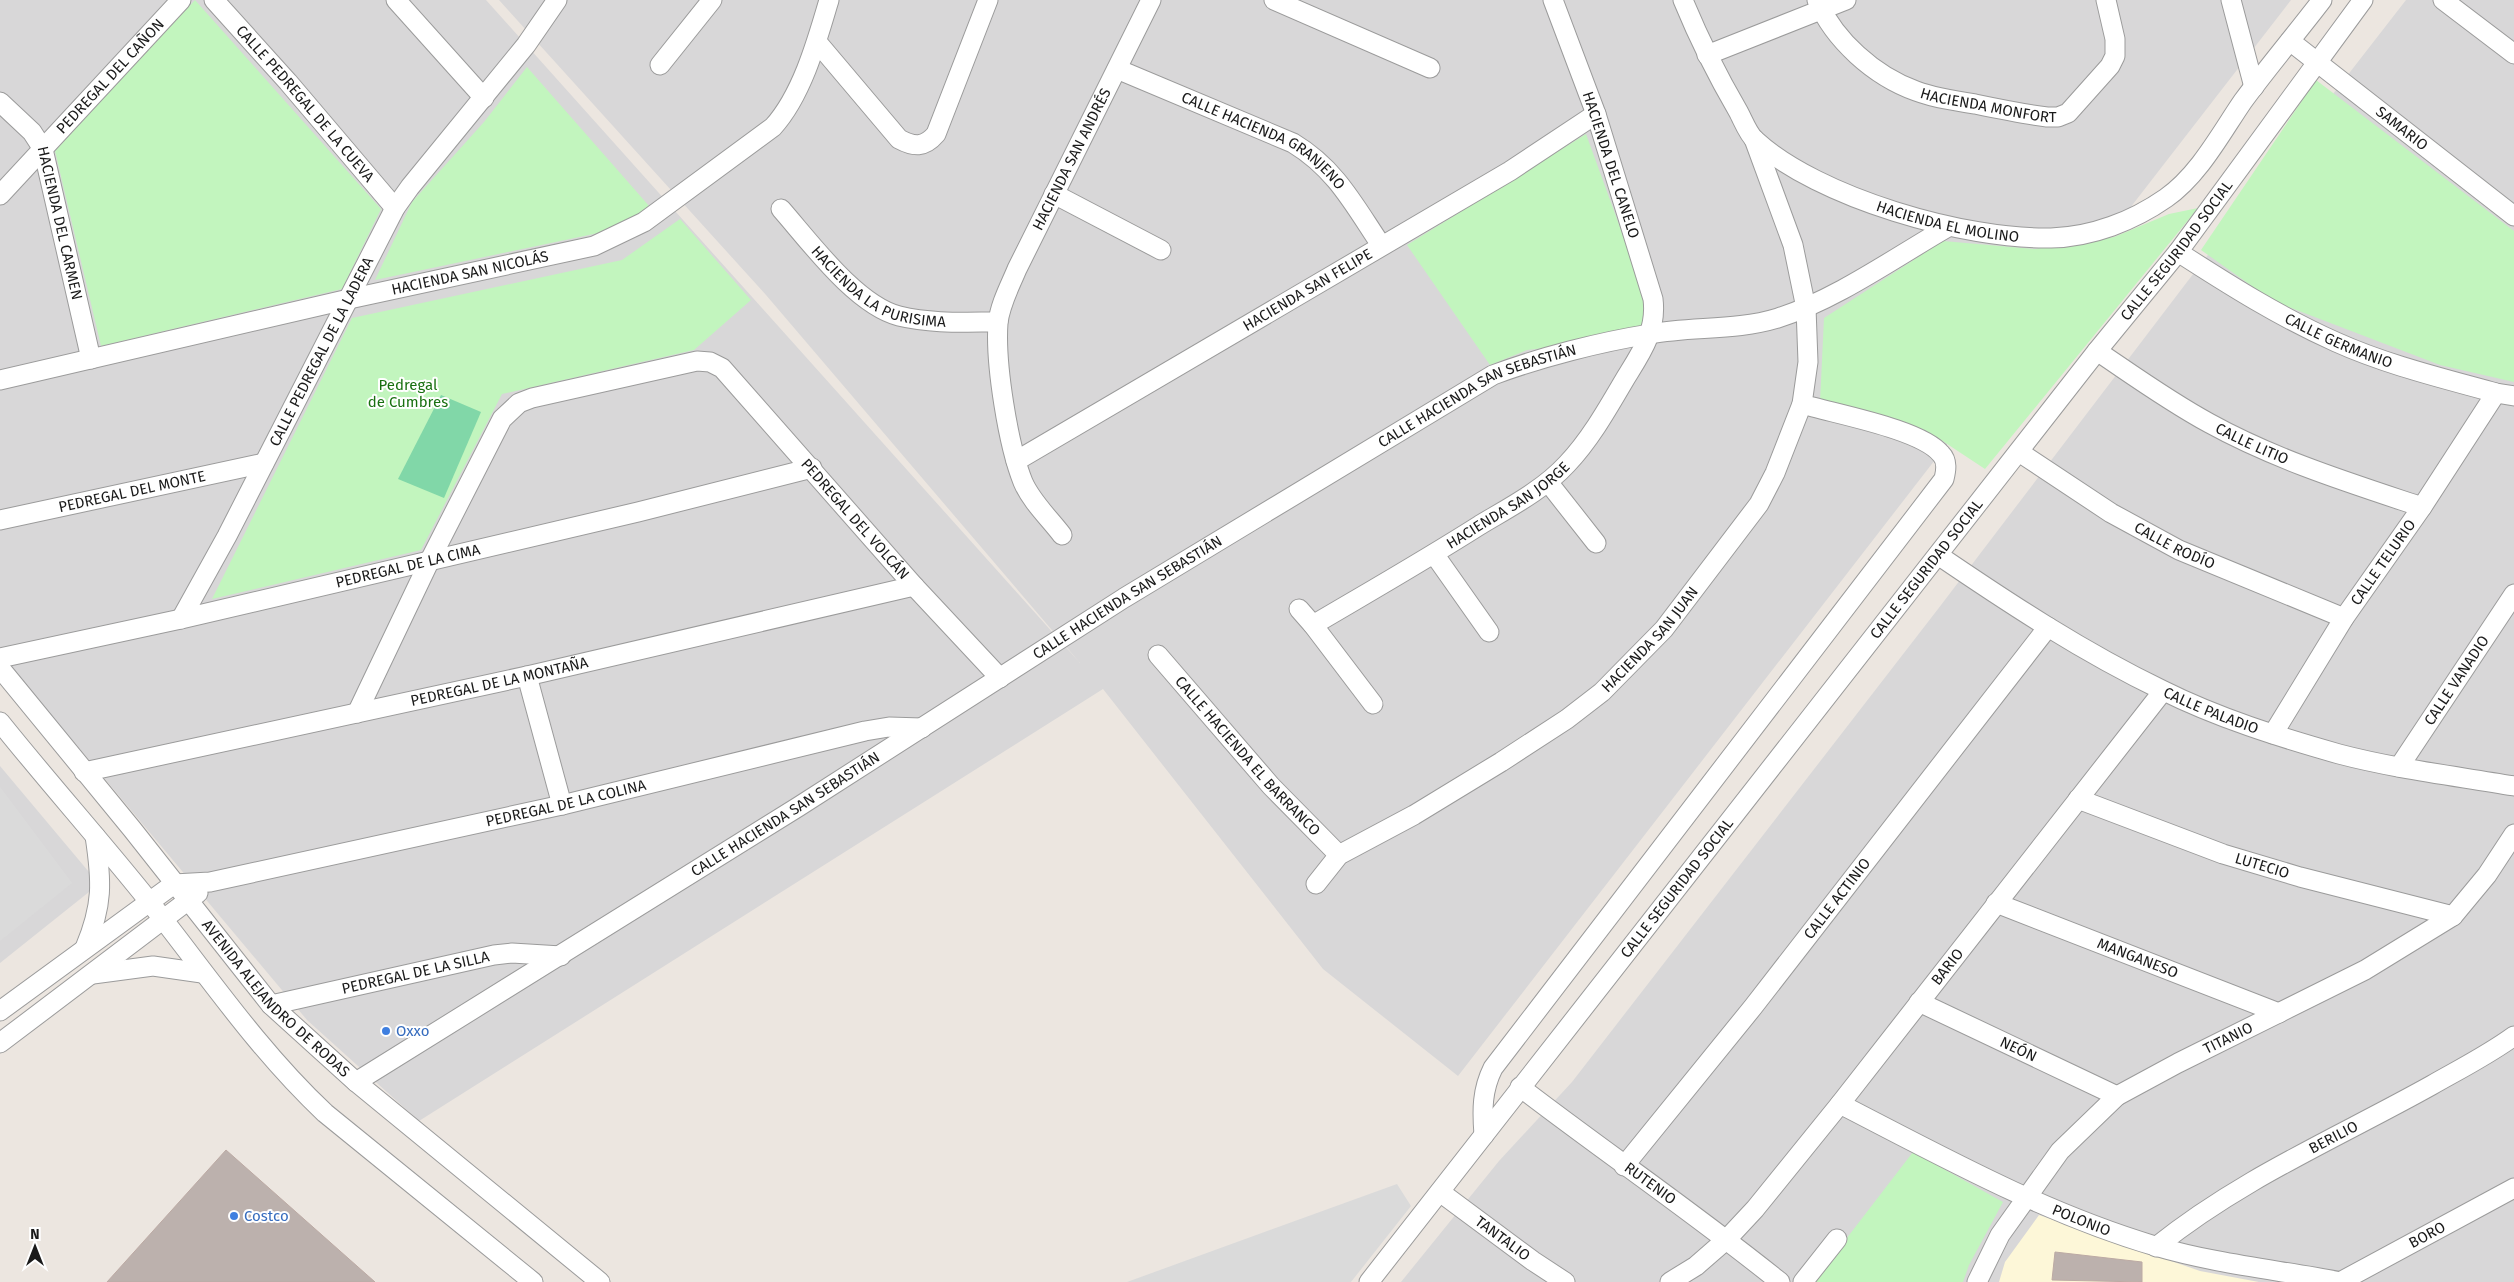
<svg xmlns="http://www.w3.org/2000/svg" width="2514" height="1282" viewBox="0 0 2514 1282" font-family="'Fira Sans',sans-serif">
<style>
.residential{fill:#d8d7d8}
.education{fill:#fdf7d8}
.park{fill:#c2f5be}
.pitch{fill:#81d7a8}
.parking{fill:#dadada}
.building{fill:#bcb1ad;stroke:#bcaaa4}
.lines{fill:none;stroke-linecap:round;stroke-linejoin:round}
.minor-casing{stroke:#9b9b9b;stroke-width:21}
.minor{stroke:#fff;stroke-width:19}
.shop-dot{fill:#3f7fe0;stroke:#fff;stroke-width:2}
.labels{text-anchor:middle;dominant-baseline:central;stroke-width:4;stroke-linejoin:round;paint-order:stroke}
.street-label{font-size:15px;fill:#1a1a1a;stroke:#fff}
.park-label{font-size:15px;fill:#197011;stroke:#fff}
.shop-label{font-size:15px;fill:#366cbe;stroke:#fff;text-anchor:start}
</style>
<rect width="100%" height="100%" fill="#ece6e0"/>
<path class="residential" d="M 0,0 L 486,0 L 1080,663 L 766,295 L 499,0 L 2291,0 L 1458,1076 L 1323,969 L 1103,689 L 419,1121 L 307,1020 L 0,654 Z
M 2406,0 L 2514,0 L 2514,1282 L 1401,1282 L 1499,1161 L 1572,1082 L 1938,609 L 2187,282 Z
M 0,766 L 99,884 L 0,963 Z"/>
<path class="education" d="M 2039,1215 L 2200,1271 L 2259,1282 L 1999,1282 L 2005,1262 Z"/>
<path class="park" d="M 195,0 L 381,209 L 342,289 L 101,346 L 55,151 Z
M 527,67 L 650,207 L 608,231 L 375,280 L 412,202 L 484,122 Z
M 2316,80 L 2514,231 L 2514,382 L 2440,365 L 2273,301 L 2201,250 Z
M 1586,134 L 1653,318 L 1648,336 L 1527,350 L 1490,365 L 1407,245 Z
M 2198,208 L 1985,469 L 1935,436 L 1858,409 L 1820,402 L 1824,318 L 1943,241 L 2035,249 L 2114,237 L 2169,214 Z
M 680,219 L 751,300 L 694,350 L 502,394 L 421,550 L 212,599 L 352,318 L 622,260 Z
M 1913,1152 L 2003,1202 L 1969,1265 L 1963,1282 L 1813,1282 Z"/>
<path class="pitch" d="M 441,395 L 481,412 L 444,498 L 398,479 Z"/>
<path class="parking" d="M 0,787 L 72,883 L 0,941 Z
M 1397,1184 L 1411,1206 L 1351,1282 L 1127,1282 Z"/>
<path class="building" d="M 226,1150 L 375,1282 L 107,1282 Z
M 2055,1252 L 2142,1262 L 2142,1282 L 2052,1280 Z"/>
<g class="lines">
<g class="minor-casing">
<g id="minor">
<path id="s1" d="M 214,0 L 288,82 L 395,208"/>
<path d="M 396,0 L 484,98"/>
<path d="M 1274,0 L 1430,68"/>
<path id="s2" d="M 1683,0 C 1699,39 1717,75 1738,111 C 1743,120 1748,134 1755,140 C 1818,198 1966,240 2051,238 C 2092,237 2133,221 2166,198 C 2199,175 2221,133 2243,101 C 2268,67 2296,34 2322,0"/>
<path id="s3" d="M 1817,0 C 1834,40 1874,76 1916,91 C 1935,98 1955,101 1975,104 C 1999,109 2023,114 2047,117 L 2058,117 L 2068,113 L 2110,66 L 2115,56 L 2115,39 L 2106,0"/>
<path d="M 2231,0 L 2254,87"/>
<path d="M 2443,0 L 2514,54"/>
<path id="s4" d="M 2290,41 L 2514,216"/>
<path d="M 817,42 L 899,139 C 914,147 924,148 936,134 L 988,0"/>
<path d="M 1707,55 L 1846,0"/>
<path d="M 660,65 L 712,0"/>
<path id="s5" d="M 1117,69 L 1293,143 C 1336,169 1354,205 1381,245"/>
<path id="s6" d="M 0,102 L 32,132 L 43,149 L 91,359"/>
<path d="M 1054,194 L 1161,250"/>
<path id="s7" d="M 0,195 L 181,0"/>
<path id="s8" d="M 781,209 C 810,242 856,305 899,316 C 932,324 965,322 998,322"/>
<path id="s9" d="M 2178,252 C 2229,285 2280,317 2336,342 C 2387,365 2442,378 2496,393 L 2514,396"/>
<path id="s10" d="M 2097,351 C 2134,376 2170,402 2209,423 C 2276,460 2350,483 2422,507"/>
<path id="s11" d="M 0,380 L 349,299 L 594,246 L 644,222 L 773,127 C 802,95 817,41 829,0"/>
<path id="s12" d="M 2019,452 L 2111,513 L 2179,550 L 2344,618"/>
<path id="s13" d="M 1016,461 L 1510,171 L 1596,114"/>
<path d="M 1548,482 L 1596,543"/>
<path id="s14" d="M 0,520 L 264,463"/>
<path id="s15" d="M 1062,535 C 1049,518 1031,501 1023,482 C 1008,445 995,363 998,323 C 1000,304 1010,286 1017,269 L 1151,0"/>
<path d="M 1434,554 L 1489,632"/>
<path id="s16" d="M 1938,555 C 2010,604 2083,652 2162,690 C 2218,718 2279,737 2339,754 C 2396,769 2456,776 2514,786"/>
<path d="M 1299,609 L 1313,625 L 1373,704"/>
<path id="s17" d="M 181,619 L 227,536 L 395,208 L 410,187 L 526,45 L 557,0"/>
<path id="s18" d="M 1313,625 C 1369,592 1425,560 1480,525 C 1510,507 1543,490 1567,464 C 1590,440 1608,408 1625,379 C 1641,353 1657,331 1653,299 L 1596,114 L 1553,0"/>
<path id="s19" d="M 1158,655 L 1271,786 L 1339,855"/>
<path id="s20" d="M 0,658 L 181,619 L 638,512 L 812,468"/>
<path id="s21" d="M 0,668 L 132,829 L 271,1005 L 356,1082 L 600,1282"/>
<path d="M 527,676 L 562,805"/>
<path id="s22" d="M 357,713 L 430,560 L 502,419 L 519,403 L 532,398 L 697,361 L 710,362 L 722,368 L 914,586 L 1000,678"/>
<path d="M 0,722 C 48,782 100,840 148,900 C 206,973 257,1049 325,1113 L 533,1282"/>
<path id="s23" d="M 2273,734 L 2344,618 L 2422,507 L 2496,393"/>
<path id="s24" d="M 2399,767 L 2514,594"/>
<path id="s25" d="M 84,772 L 527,676 L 914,586"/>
<path id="s26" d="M 2078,799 L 2223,854 L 2300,877 L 2453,916"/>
<path id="s27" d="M 1316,884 L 1339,855 L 1414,815 L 1501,762 L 1567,719 L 1602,692 L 1664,629 L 1759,504 L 1775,473 L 1802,404 L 1808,362 L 1806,308 L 1793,245 L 1754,139"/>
<path id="s28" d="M 1996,903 L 2279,1013"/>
<path d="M 85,948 C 103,905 102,882 95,836"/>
<path d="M 93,974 L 153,966 L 202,973"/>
<path id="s29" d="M 1919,1002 L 2117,1096"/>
<path id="s30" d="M 271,1005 L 494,955 L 512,953 L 561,956"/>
<path id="s31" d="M 0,1011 L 174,884 L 210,882 L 562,805 L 865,731 L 889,727 L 922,728"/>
<path d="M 0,1043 L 198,893"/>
<path id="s32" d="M 356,1082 L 798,807 L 1124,598 L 1493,375 C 1541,357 1600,342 1650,334 C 1692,326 1736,331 1778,318 C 1837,299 1894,258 1948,227"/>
<path id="s33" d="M 1520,1087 C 1606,1153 1696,1214 1780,1282"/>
<path id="s34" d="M 1840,1104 C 1943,1157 2044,1213 2155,1246 C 2216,1264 2279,1270 2341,1282"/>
<path d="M 1484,1135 C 1482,1110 1482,1090 1493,1068 L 1944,479 C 1946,471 1948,461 1941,454 C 1921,429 1835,414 1802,404"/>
<path id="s35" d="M 1624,1166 L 1753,1007 L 2048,627"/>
<path id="s36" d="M 1440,1192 L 1533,1261 L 1565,1282"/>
<path id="s37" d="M 2156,1247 C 2240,1179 2339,1137 2432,1085 C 2460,1069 2488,1055 2514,1036"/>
<path id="s38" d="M 1369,1282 L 2097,351 L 2178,252 L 2363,0"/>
<path id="s39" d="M 1670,1282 L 1696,1266 L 1727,1239 L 1755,1209 L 1840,1104 L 2163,691"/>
<path d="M 1803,1282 L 1837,1239"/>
<path id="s40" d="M 1977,1282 L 2000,1235 L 2060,1151 L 2117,1096 L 2178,1063 L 2365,970 L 2453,916 L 2487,875 L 2514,834"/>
<path id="s41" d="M 2340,1282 L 2514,1188"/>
</g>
</g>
<use href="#minor" class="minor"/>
</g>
<g class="shop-dot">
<circle cx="386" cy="1031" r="5"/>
<circle cx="234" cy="1216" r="5"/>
</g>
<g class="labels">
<g class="street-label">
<text stroke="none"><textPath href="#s7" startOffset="162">PEDREGAL DEL CAÑON</textPath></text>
<text stroke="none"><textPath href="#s3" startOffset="212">HACIENDA MONFORT</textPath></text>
<text stroke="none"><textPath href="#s1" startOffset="138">CALLE PEDREGAL DE LA CUEVA</textPath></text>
<text stroke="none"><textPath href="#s4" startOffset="142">SAMARIO</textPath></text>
<text stroke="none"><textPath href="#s5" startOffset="164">CALLE HACIENDA GRANJENO</textPath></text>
<text stroke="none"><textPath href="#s15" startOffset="408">HACIENDA SAN ANDRÉS</textPath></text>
<text transform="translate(1611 165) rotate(72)">HACIENDA DEL CANELO</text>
<text stroke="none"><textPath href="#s2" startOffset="370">HACIENDA EL MOLINO</textPath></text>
<text stroke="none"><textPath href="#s6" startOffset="140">HACIENDA DEL CARMEN</textPath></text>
<text stroke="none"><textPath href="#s38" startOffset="1310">CALLE SEGURIDAD SOCIAL</textPath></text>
<text stroke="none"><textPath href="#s11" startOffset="482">HACIENDA SAN NICOLÁS</textPath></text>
<text stroke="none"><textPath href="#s8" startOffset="130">HACIENDA LA PURISIMA</textPath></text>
<text stroke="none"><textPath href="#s13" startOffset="338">HACIENDA SAN FELIPE</textPath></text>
<text stroke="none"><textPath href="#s9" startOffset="184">CALLE GERMANIO</textPath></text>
<text stroke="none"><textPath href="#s17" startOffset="302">CALLE PEDREGAL DE LA LADERA</textPath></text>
<text stroke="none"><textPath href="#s32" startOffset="1316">CALLE HACIENDA SAN SEBASTIÁN</textPath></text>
<text stroke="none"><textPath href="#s10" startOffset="181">CALLE LITIO</textPath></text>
<text stroke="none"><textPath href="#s14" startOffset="135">PEDREGAL DEL MONTE</textPath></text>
<text stroke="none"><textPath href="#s18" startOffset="229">HACIENDA SAN JORGE</textPath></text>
<text stroke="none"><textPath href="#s22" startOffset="762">PEDREGAL DEL VOLCÁN</textPath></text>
<text stroke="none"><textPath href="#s12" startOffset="182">CALLE RODÍO</textPath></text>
<text stroke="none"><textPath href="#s23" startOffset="204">CALLE TELURIO</textPath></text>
<text stroke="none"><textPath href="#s20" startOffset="418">PEDREGAL DE LA CIMA</textPath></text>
<text stroke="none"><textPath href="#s38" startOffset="905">CALLE SEGURIDAD SOCIAL</textPath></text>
<text stroke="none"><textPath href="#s32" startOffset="911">CALLE HACIENDA SAN SEBASTIÁN</textPath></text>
<text stroke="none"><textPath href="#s27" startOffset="418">HACIENDA SAN JUAN</textPath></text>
<text stroke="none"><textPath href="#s24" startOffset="104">CALLE VANADIO</textPath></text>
<text stroke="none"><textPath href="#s25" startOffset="425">PEDREGAL DE LA MONTAÑA</textPath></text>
<text stroke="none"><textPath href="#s16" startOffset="315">CALLE PALADIO</textPath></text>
<text stroke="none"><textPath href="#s19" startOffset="135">CALLE HACIENDA EL BARRANCO</textPath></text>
<text stroke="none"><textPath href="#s31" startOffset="616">PEDREGAL DE LA COLINA</textPath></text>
<text stroke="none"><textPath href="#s32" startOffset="506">CALLE HACIENDA SAN SEBASTIÁN</textPath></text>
<text stroke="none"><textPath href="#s26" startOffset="196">LUTECIO</textPath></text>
<text stroke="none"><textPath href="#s38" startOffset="500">CALLE SEGURIDAD SOCIAL</textPath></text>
<text stroke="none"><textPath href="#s35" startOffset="342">CALLE ACTINIO</textPath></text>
<text stroke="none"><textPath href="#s28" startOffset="152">MANGANESO</textPath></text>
<text stroke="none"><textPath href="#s39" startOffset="422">BARIO</textPath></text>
<text stroke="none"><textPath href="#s30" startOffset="148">PEDREGAL DE LA SILLA</textPath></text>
<text stroke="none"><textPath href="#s21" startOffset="431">AVENIDA ALEJANDRO DE RODAS</textPath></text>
<text stroke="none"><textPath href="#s40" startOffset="360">TITANIO</textPath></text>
<text stroke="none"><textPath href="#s29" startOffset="110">NEÓN</textPath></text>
<text stroke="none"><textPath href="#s37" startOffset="209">BERILIO</textPath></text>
<text stroke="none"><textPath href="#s33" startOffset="162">RUTENIO</textPath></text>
<text stroke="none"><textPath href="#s34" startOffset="268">POLONIO</textPath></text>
<text stroke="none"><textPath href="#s41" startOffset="99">BORO</textPath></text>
<text stroke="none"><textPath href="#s36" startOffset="78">TANTALIO</textPath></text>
</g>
<g class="park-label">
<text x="408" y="385">Pedregal<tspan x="408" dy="17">de Cumbres</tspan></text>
</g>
<g class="shop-label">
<text x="396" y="1031">Oxxo</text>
<text x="244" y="1216">Costco</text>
</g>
</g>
<g transform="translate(35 1247)" stroke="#ffffff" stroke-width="4" paint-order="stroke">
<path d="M0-4L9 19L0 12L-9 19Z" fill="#1a1a1a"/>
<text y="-8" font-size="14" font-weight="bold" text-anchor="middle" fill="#1a1a1a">N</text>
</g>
</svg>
